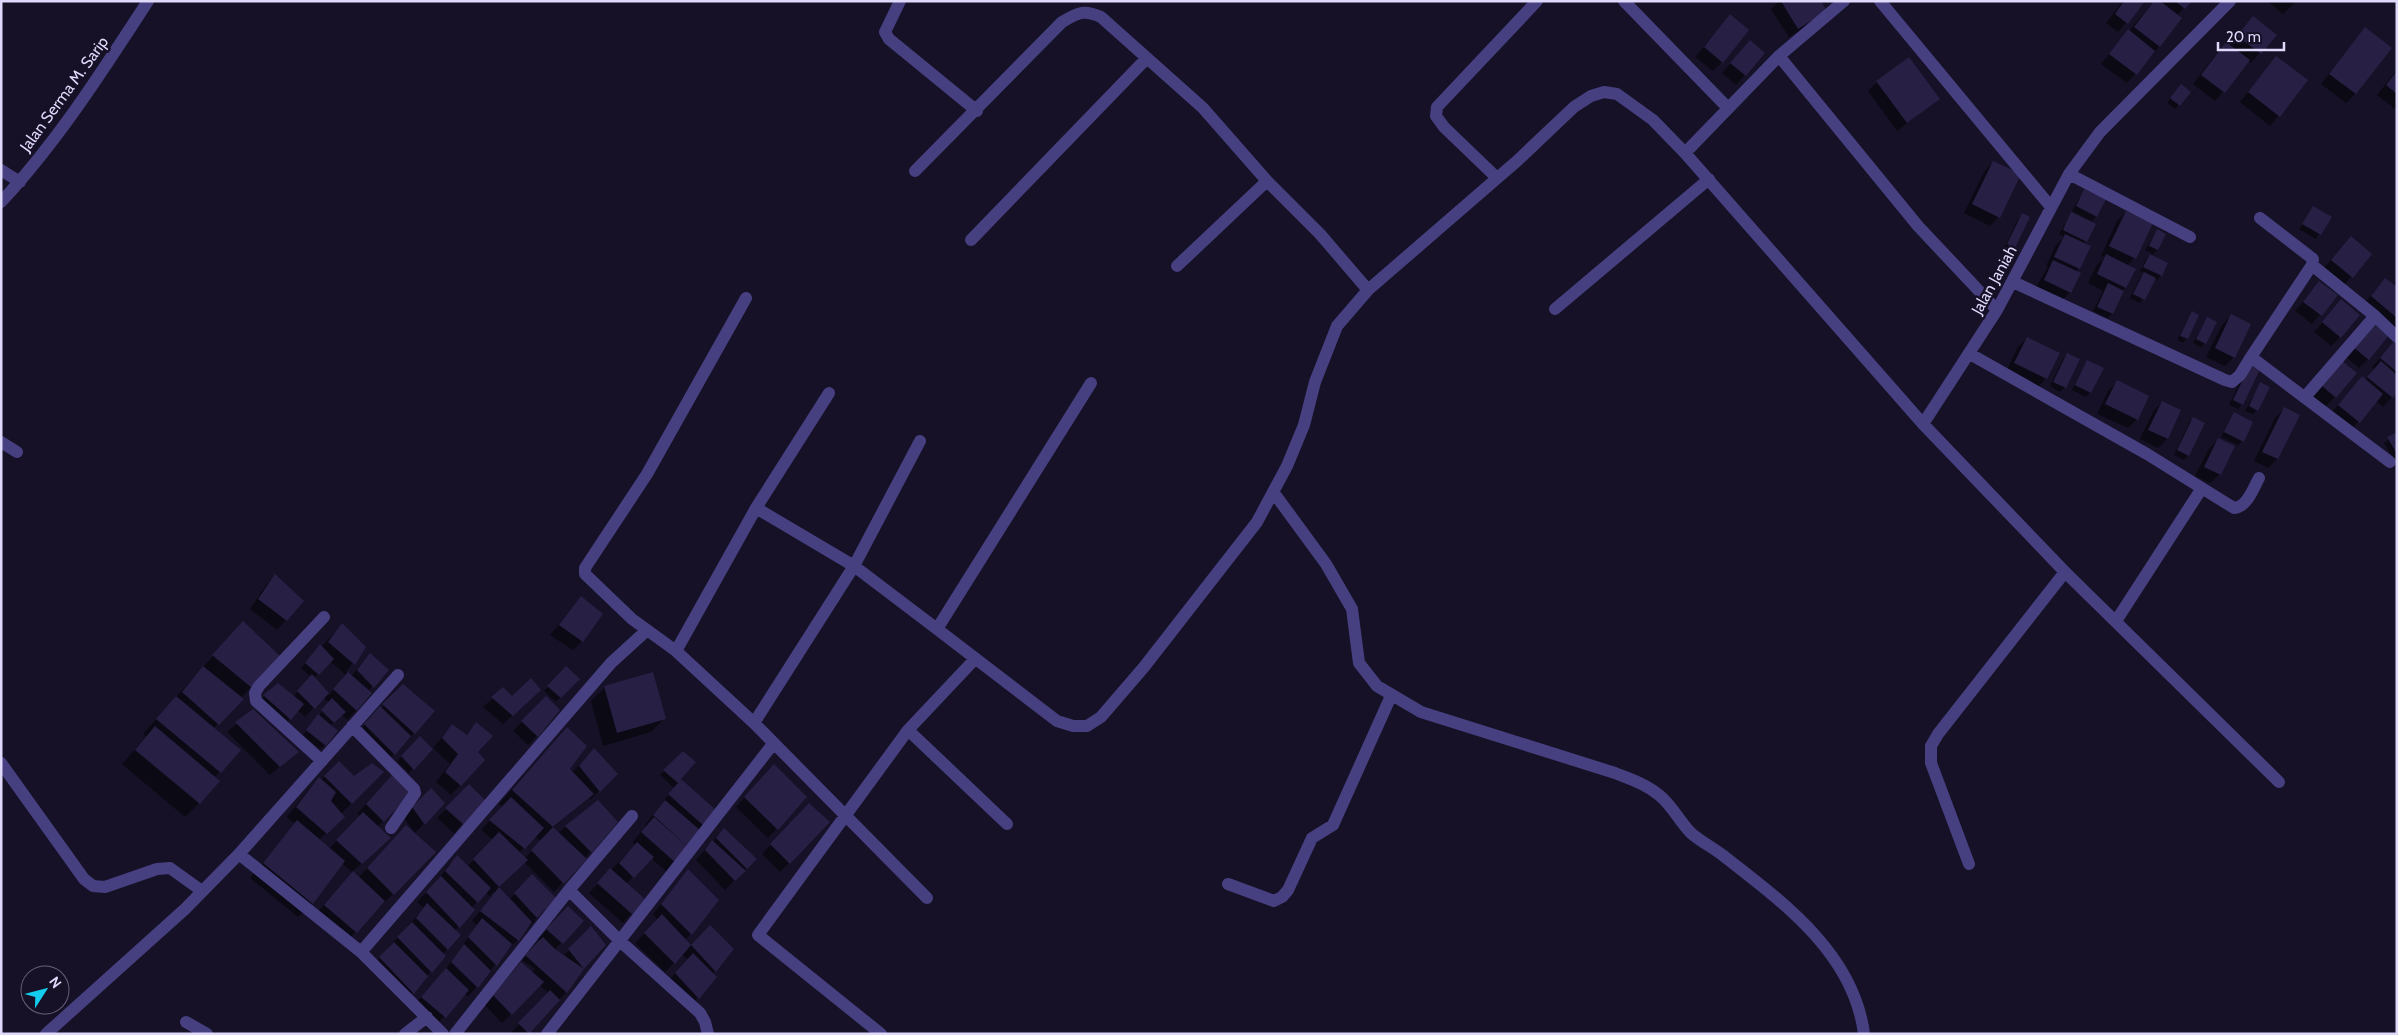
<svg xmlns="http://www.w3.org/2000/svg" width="2398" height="1035" viewBox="0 0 2398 1035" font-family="Cabin,sans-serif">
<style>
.shadow{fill:#0007;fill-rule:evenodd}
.building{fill:#281f45}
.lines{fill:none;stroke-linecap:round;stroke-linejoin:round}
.minor{stroke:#464081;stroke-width:12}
.labels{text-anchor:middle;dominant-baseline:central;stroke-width:5;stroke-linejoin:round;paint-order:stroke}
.street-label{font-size:16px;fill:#dfd9fc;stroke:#161126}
</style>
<rect width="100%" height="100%" fill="#161126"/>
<path class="shadow" d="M 1779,1 L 1820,1 L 1816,21 L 1789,37 L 1771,9 Z
M 2123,1 L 2144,1 L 2118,32 L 2106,23 Z
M 2154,1 L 2190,1 L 2177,16 L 2180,19 L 2159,47 L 2127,83 L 2101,64 Z
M 2267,1 L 2296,1 L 2283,14 Z
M 1730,16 L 1722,62 L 1713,71 L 1695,57 Z
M 2253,18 L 2275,35 L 2251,63 L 2248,61 L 2215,101 L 2193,84 L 2217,53 L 2226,43 L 2229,46 Z
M 2365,29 L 2355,94 L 2346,103 L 2321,84 Z
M 1750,41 L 1764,53 L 1736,85 L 1722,73 Z
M 2276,57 L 2307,81 L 2270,126 L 2240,102 Z
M 2397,70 L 2397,107 L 2395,109 L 2377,95 Z
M 1877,82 L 1938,99 L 1897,131 L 1868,91 Z
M 2177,90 L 2179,105 L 2175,109 L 2167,103 Z
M 1993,162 L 1999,217 L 1990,226 L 1964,213 L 1984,172 Z
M 2084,190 L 2096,216 L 2092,221 L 2072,211 Z
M 2314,207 L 2330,217 L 2316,239 L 2299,229 Z
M 2126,212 L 2134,258 L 2127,266 L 2134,269 L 2112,314 L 2107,318 L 2093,311 L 2103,291 L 2088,283 L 2097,265 L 2105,257 L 2101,256 L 2117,221 Z
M 2072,214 L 2086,241 L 2083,244 L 2079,268 L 2076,272 L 2070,292 L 2061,301 L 2035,289 L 2048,267 L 2046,266 L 2056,245 L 2064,237 L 2059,234 Z
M 2023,215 L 2014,247 L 2010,252 L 2004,249 L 2018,219 Z
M 2157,231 L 2157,250 L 2151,256 L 2161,275 L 2157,280 L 2154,278 L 2140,303 L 2130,298 L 2140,278 L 2144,273 L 2140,271 L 2146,259 L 2152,253 L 2145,250 Z
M 2351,238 L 2371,254 L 2343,286 L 2322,270 Z
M 2385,279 L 2397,289 L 2397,327 L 2393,331 L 2362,306 Z
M 2320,282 L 2336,295 L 2312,324 L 2295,311 Z
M 2341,301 L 2340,337 L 2331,346 L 2314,332 Z
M 2192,313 L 2187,338 L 2183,343 L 2177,340 Z
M 2231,316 L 2234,357 L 2225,366 L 2206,357 L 2222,325 Z
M 2207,318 L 2205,343 L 2201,347 L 2193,343 Z
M 2364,333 L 2368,359 L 2359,368 L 2345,356 Z
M 2027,338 L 2046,378 L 2037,388 L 2006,372 L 2018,347 Z
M 2394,342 L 2397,345 L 2397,391 L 2383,407 L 2376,401 L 2350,431 L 2329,415 L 2362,378 L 2365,380 L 2374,370 L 2372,367 Z
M 2067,354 L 2078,359 L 2065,387 L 2060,392 L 2050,386 L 2063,359 Z
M 2087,362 L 2090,393 L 2086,397 L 2072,390 Z
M 2248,366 L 2242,404 L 2238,409 L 2229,405 Z
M 2332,371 L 2335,397 L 2326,406 L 2312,395 Z
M 2117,382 L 2137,419 L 2128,428 L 2097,414 L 2108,391 Z
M 2260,384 L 2257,410 L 2253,414 L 2245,411 Z
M 2162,402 L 2180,411 L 2167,439 L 2158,448 L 2140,439 L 2153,412 Z
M 2284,409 L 2277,459 L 2268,468 L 2254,461 L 2275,418 Z
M 2234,414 L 2242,441 L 2238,445 L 2221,437 Z
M 2193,419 L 2188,455 L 2184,460 L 2174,455 L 2189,423 Z
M 2397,433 L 2397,463 L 2396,464 L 2384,443 Z
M 2218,440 L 2220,474 L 2210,483 L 2195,476 L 2209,449 Z
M 275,576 L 303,601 L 277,630 L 250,609 L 266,585 Z
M 582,598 L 582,641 L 573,650 L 550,635 Z
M 342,625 L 364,648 L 346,672 L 351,676 L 370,655 L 387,670 L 368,691 L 371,694 L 347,720 L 342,715 L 330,726 L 325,745 L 320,749 L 303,735 L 329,703 L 323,697 L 305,717 L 298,710 L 281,728 L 255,705 L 278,684 L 293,697 L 311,677 L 301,668 ZM 330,661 L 346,675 L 329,695 L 314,678 Z
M 230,637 L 251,687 L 213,729 L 239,750 L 214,778 L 199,803 L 185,817 L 122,764 L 146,737 L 143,734 Z
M 566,668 L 578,679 L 556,702 L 544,691 Z
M 403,686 L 414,733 L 385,763 L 356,734 Z
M 605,687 L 665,718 L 651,732 L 603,746 L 591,701 Z
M 503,689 L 512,697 L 530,699 L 503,724 L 483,707 Z
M 546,697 L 537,736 L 528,745 L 513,731 Z
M 253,711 L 297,752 L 270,775 L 227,732 Z
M 476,724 L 476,752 L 483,760 L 451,795 L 436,782 L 450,764 L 433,748 L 453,725 L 466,735 Z
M 567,728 L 568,769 L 572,773 L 585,759 L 616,774 L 590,800 L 589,798 L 553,828 L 558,833 L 597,802 L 617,822 L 554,892 L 524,862 L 498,888 L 509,900 L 532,876 L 554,898 L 518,940 L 508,948 L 477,987 L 468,996 L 465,994 L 435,1026 L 413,1006 L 443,973 L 477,925 L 472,921 L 495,893 L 494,892 L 489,896 L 486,892 L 471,908 L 455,931 L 459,935 L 443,954 L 444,956 L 404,1002 L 371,967 L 424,908 L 417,902 L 437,882 L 448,866 L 457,857 L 467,867 L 493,840 L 481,830 L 502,807 L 499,804 ZM 535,836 L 539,840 L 545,837 L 525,858 L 519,853 Z
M 420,738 L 431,750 L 409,773 L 397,761 Z
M 683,753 L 679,779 L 714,810 L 667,872 L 651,858 L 626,884 L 643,899 L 623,923 L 589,893 L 635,845 L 633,842 L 646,826 L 645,825 L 674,788 L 660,775 Z
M 339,763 L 354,777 L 382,772 L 341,814 L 343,816 L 319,840 L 329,849 L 360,816 L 357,814 L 382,786 L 383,821 L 377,827 L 380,847 L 352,872 L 342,863 L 312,903 L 298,917 L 250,878 L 295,824 L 287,817 L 310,788 L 319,779 L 321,780 Z
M 765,774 L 805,798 L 768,838 L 736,807 Z
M 469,786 L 483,800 L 454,833 L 437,818 Z
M 431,789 L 443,803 L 414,834 L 434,852 L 379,908 L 378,907 L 347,941 L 315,915 L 344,882 L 358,878 L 393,841 L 415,833 L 403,817 Z
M 800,814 L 789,863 L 780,872 L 762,854 Z
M 724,829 L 756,859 L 725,890 L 696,860 Z
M 688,871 L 718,900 L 685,940 L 691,946 L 710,927 L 715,971 L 712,974 L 715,977 L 689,1008 L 666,983 L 688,960 L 682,954 L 665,972 L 635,943 L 658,920 L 653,914 Z
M 559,917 L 582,921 L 554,950 L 563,956 L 591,928 L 604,945 L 582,969 L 566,992 L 528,1034 L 510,1034 L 548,993 L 540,985 L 502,1023 L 485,1005 L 512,973 L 531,973 L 535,969 L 522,960 L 541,942 L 538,939 Z"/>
<path class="building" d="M 1781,1 L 1821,1 L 1827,11 L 1798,29 Z
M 2124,1 L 2145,1 L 2128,24 L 2115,14 Z
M 2154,1 L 2160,1 L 2182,18 L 2160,47 L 2134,27 Z
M 2175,1 L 2192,1 L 2185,9 Z
M 1730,14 L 1749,30 L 1723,63 L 1704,47 Z
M 2253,16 L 2277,35 L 2261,54 L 2237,36 Z
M 2365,27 L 2392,48 L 2356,94 L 2329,74 Z
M 2128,29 L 2155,51 L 2137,75 L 2109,54 Z
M 1750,40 L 1765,53 L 1746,76 L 1730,63 Z
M 2226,42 L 2250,60 L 2225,93 L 2201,75 Z
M 2276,56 L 2308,80 L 2280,117 L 2248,92 Z
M 1909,57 L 1940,99 L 1907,123 L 1876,81 Z
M 2397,71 L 2397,94 L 2386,85 Z
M 2181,84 L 2191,92 L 2180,106 L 2170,98 Z
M 1993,161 L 2021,174 L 2000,218 L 1972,204 Z
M 2084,189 L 2106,199 L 2097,217 L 2076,206 Z
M 2313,206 L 2332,217 L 2321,235 L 2302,224 Z
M 2126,211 L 2153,223 L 2136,259 L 2109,246 Z
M 2071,212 L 2096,224 L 2087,242 L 2063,230 Z
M 2022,213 L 2030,217 L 2015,248 L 2007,244 Z
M 2157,229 L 2166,234 L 2158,250 L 2149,246 Z
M 2065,234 L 2091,246 L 2080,269 L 2054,257 Z
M 2351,236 L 2372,254 L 2353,278 L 2331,260 Z
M 2106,254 L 2136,269 L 2126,288 L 2097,274 Z
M 2150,254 L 2168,263 L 2162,276 L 2143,267 Z
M 2053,260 L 2081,273 L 2071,293 L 2044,280 Z
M 2144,272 L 2156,278 L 2145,300 L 2133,294 Z
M 2385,278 L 2397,287 L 2397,318 L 2371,296 Z
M 2319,281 L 2338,295 L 2322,316 L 2303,302 Z
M 2108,283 L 2124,291 L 2113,314 L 2097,307 Z
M 2341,299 L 2360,315 L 2341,338 L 2322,322 Z
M 2192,311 L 2199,315 L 2188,339 L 2180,336 Z
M 2231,314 L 2251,324 L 2235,358 L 2215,348 Z
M 2207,317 L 2217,322 L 2206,344 L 2196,339 Z
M 2373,322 L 2389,335 L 2369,360 L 2353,347 Z
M 2027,337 L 2060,353 L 2047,379 L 2014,363 Z
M 2394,341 L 2397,343 L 2397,372 L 2380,358 Z
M 2067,353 L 2080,359 L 2066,388 L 2053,382 Z
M 2087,360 L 2104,368 L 2091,393 L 2075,385 Z
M 2341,360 L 2357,373 L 2336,398 L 2321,385 Z
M 2252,361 L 2262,365 L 2243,405 L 2233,400 Z
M 2381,361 L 2397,375 L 2397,393 L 2393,398 L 2367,377 Z
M 2362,376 L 2383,394 L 2360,423 L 2338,405 Z
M 2117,380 L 2149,396 L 2138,420 L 2105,404 Z
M 2260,382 L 2270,387 L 2258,411 L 2249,406 Z
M 2162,401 L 2181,410 L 2168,439 L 2148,430 Z
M 2284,407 L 2300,415 L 2278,459 L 2262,452 Z
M 2234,412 L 2253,422 L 2244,442 L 2224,432 Z
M 2193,417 L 2205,423 L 2189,456 L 2177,450 Z
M 2397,432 L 2397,454 L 2387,437 Z
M 2218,438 L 2235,446 L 2221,475 L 2204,467 Z
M 275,574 L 304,601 L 287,621 L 258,599 Z
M 581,596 L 603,614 L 583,642 L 559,625 Z
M 243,621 L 280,656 L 252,688 L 212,655 Z
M 342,623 L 366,647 L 355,665 L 328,642 Z
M 320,644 L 334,659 L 319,675 L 305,663 Z
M 370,653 L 389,670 L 374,688 L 357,670 Z
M 203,666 L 244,699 L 219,725 L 182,692 Z
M 566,666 L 580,679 L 561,698 L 547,686 Z
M 348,672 L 372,693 L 357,711 L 333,689 Z
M 653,672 L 666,719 L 617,733 L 604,686 Z
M 312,674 L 329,693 L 315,709 L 297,691 Z
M 531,678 L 541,690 L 513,716 L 491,697 L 503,687 L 512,696 Z
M 278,683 L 304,704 L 291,720 L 263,695 Z
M 403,684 L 435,711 L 415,734 L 382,704 Z
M 176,696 L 241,750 L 221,773 L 156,719 Z
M 546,696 L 560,710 L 538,737 L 521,721 Z
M 332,698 L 346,712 L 334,723 L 321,710 Z
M 380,706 L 411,736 L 395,755 L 364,724 Z
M 253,709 L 299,752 L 280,767 L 235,722 Z
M 318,714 L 338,731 L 326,746 L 306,730 Z
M 476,722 L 493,736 L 478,752 L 485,760 L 461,786 L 445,772 L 458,754 L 442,738 L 452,724 L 467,735 Z
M 155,726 L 220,781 L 200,804 L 135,750 Z
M 567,727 L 587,746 L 570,769 L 594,794 L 553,827 L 512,790 Z
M 420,736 L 433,749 L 414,770 L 401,756 Z
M 594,748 L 618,774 L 600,792 L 579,766 Z
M 683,751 L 696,762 L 681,779 L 716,810 L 704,826 L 668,794 L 678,783 L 663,770 Z
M 339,761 L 354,776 L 372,763 L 384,772 L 352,804 L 324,776 Z
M 774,764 L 807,797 L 778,830 L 744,797 Z
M 392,775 L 411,793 L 384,822 L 366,804 Z
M 319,777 L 336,792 L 331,801 L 345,817 L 327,834 L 296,807 Z
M 469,784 L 485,800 L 464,825 L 445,808 Z
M 431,788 L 445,803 L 425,825 L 412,807 Z
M 511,797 L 544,828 L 525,849 L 489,820 Z
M 598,800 L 618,822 L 592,853 L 565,826 Z
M 665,800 L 700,830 L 688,847 L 653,815 Z
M 809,803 L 830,822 L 790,864 L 770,844 Z
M 363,812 L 391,838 L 362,864 L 336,840 Z
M 654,817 L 689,848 L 677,864 L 641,832 Z
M 297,820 L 345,861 L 313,904 L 263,863 Z
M 406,825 L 436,852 L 394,895 L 367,868 Z
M 553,827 L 587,859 L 564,884 L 531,850 Z
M 724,828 L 757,859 L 747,869 L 716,838 Z
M 499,832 L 528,860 L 499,887 L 473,859 Z
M 712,840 L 746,871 L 735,881 L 705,850 Z
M 637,842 L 654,857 L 634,878 L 619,863 Z
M 457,855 L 491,888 L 478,903 L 445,871 Z
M 610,868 L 645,899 L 633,915 L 597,883 Z
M 688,869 L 719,900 L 692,935 L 661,904 Z
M 353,871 L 385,901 L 357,933 L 324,905 Z
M 532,874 L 556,898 L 537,918 L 514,893 Z
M 441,876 L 475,910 L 460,928 L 426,892 Z
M 499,887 L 532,922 L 519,941 L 480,911 Z
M 427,903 L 461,935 L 448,950 L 416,918 Z
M 568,906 L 584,921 L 563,944 L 546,929 Z
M 662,914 L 691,945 L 710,925 L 734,949 L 716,972 L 691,945 L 675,964 L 644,933 Z
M 482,918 L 512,944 L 497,966 L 468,937 Z
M 412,922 L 446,956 L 432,973 L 397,937 Z
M 591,926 L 606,945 L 584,969 L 568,949 Z
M 543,937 L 555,949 L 584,969 L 567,993 L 525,955 Z
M 394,942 L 428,976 L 414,994 L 379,957 Z
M 464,944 L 491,971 L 478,988 L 451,962 Z
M 693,953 L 717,977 L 699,999 L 675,973 Z
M 521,962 L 544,982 L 512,1015 L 493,995 Z
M 446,968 L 469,990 L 446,1018 L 421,997 Z
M 550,990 L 560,1000 L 529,1034 L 518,1023 Z"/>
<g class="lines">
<path class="minor" d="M 900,1 L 885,32 L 889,39 L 977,111
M 1624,1 L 1727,107
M 1880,1 L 2051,207
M 2230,1 L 2100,132 L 2069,174 L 1997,310 L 1923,424 L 2065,572 L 2279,782
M 1779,56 L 1918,226 L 1997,310
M 1685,153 L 1779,56 L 1844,1
M 1,170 L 20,182
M 915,171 L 1062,22 C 1078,13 1083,9 1101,17 L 1203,108 L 1267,181 L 1320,234 L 1368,290
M 2069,174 L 2190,237
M 1497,178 L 1444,127 L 1436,116 L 1437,107 L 1537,1
M 1,202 C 58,141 103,70 148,1
M 971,240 L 1147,58
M 2312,265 L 2375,316 L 2397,337
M 1177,266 L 1267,181
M 2013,282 L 2225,380 L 2232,382 L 2240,375 L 2251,357 L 2390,462
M 746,298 L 647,474 L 585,568 L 585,574 L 632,619 L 676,651 L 754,723 L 927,898
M 1555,309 L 1709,179
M 1970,354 L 2147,454 L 2234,508 C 2247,507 2253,489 2259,478
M 2251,357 L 2312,265 L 2313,259 L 2260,218
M 2305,397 L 2375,316
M 1,442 L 17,452
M 1274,493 L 1326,564 L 1352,609 L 1359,663 L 1377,686 L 1421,712 L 1615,773 C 1630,779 1646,784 1659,795 C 1672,805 1679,821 1691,833 C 1701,842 1714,848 1725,857 C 1784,903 1854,954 1864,1034
M 756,508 L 854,566 L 937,629 L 1091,383
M 2116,621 L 2202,488
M 937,629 L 1057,721 L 1073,726 L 1087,726 L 1101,717 L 1144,667 L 1257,522 L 1287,466 L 1304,425 L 1315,382 L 1337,326 L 1368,290 L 1517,161 L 1574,107 L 1591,96 L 1604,92 L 1617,94 L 1653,120 L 1685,153 L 1923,424
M 676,651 L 756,508 L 829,393
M 754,723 L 854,566 L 920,441
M 352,726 L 414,789 L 415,793 L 391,828
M 908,730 L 1007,824
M 322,761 L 256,701 L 255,693 L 259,686 L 324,617
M 1,763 L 84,879 L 93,886 L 105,887 L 157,869 L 170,868 L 202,891
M 239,854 L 361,952 L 443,1034
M 1969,864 L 1931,763 L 1931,746 L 1938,734 L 2065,572
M 1228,884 L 1274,901 L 1282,897 L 1288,890 L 1312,838 L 1333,825 L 1391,696
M 569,890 L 621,942 L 700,1013 L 705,1022 L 708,1034
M 361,952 L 611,663 L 646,631
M 186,1022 L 207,1034
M 46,1034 L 185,909 L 239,854 L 398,675
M 405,1034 L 427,1017
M 455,1034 L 569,890 L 632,816
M 547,1034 L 773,744
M 881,1034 L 758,935 L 908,730 L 975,659"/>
</g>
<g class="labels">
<g class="street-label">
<text transform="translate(64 94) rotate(-54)">Jalan Serma M. Sarip</text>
<text transform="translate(1994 280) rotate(-61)">Jalan Janiah</text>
</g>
</g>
<rect width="2398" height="1035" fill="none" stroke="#dfd9fc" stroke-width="5"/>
<g transform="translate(45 990) rotate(54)"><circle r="24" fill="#161126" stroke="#66617c"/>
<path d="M0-4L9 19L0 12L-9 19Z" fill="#14cded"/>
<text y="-8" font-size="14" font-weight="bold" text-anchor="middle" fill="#dfd9fc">N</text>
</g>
<path d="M2218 42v8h66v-8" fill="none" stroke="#dfd9fc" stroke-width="2.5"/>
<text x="2226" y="42" font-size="15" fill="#dfd9fc" stroke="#161126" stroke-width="4" paint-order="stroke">20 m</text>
</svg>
